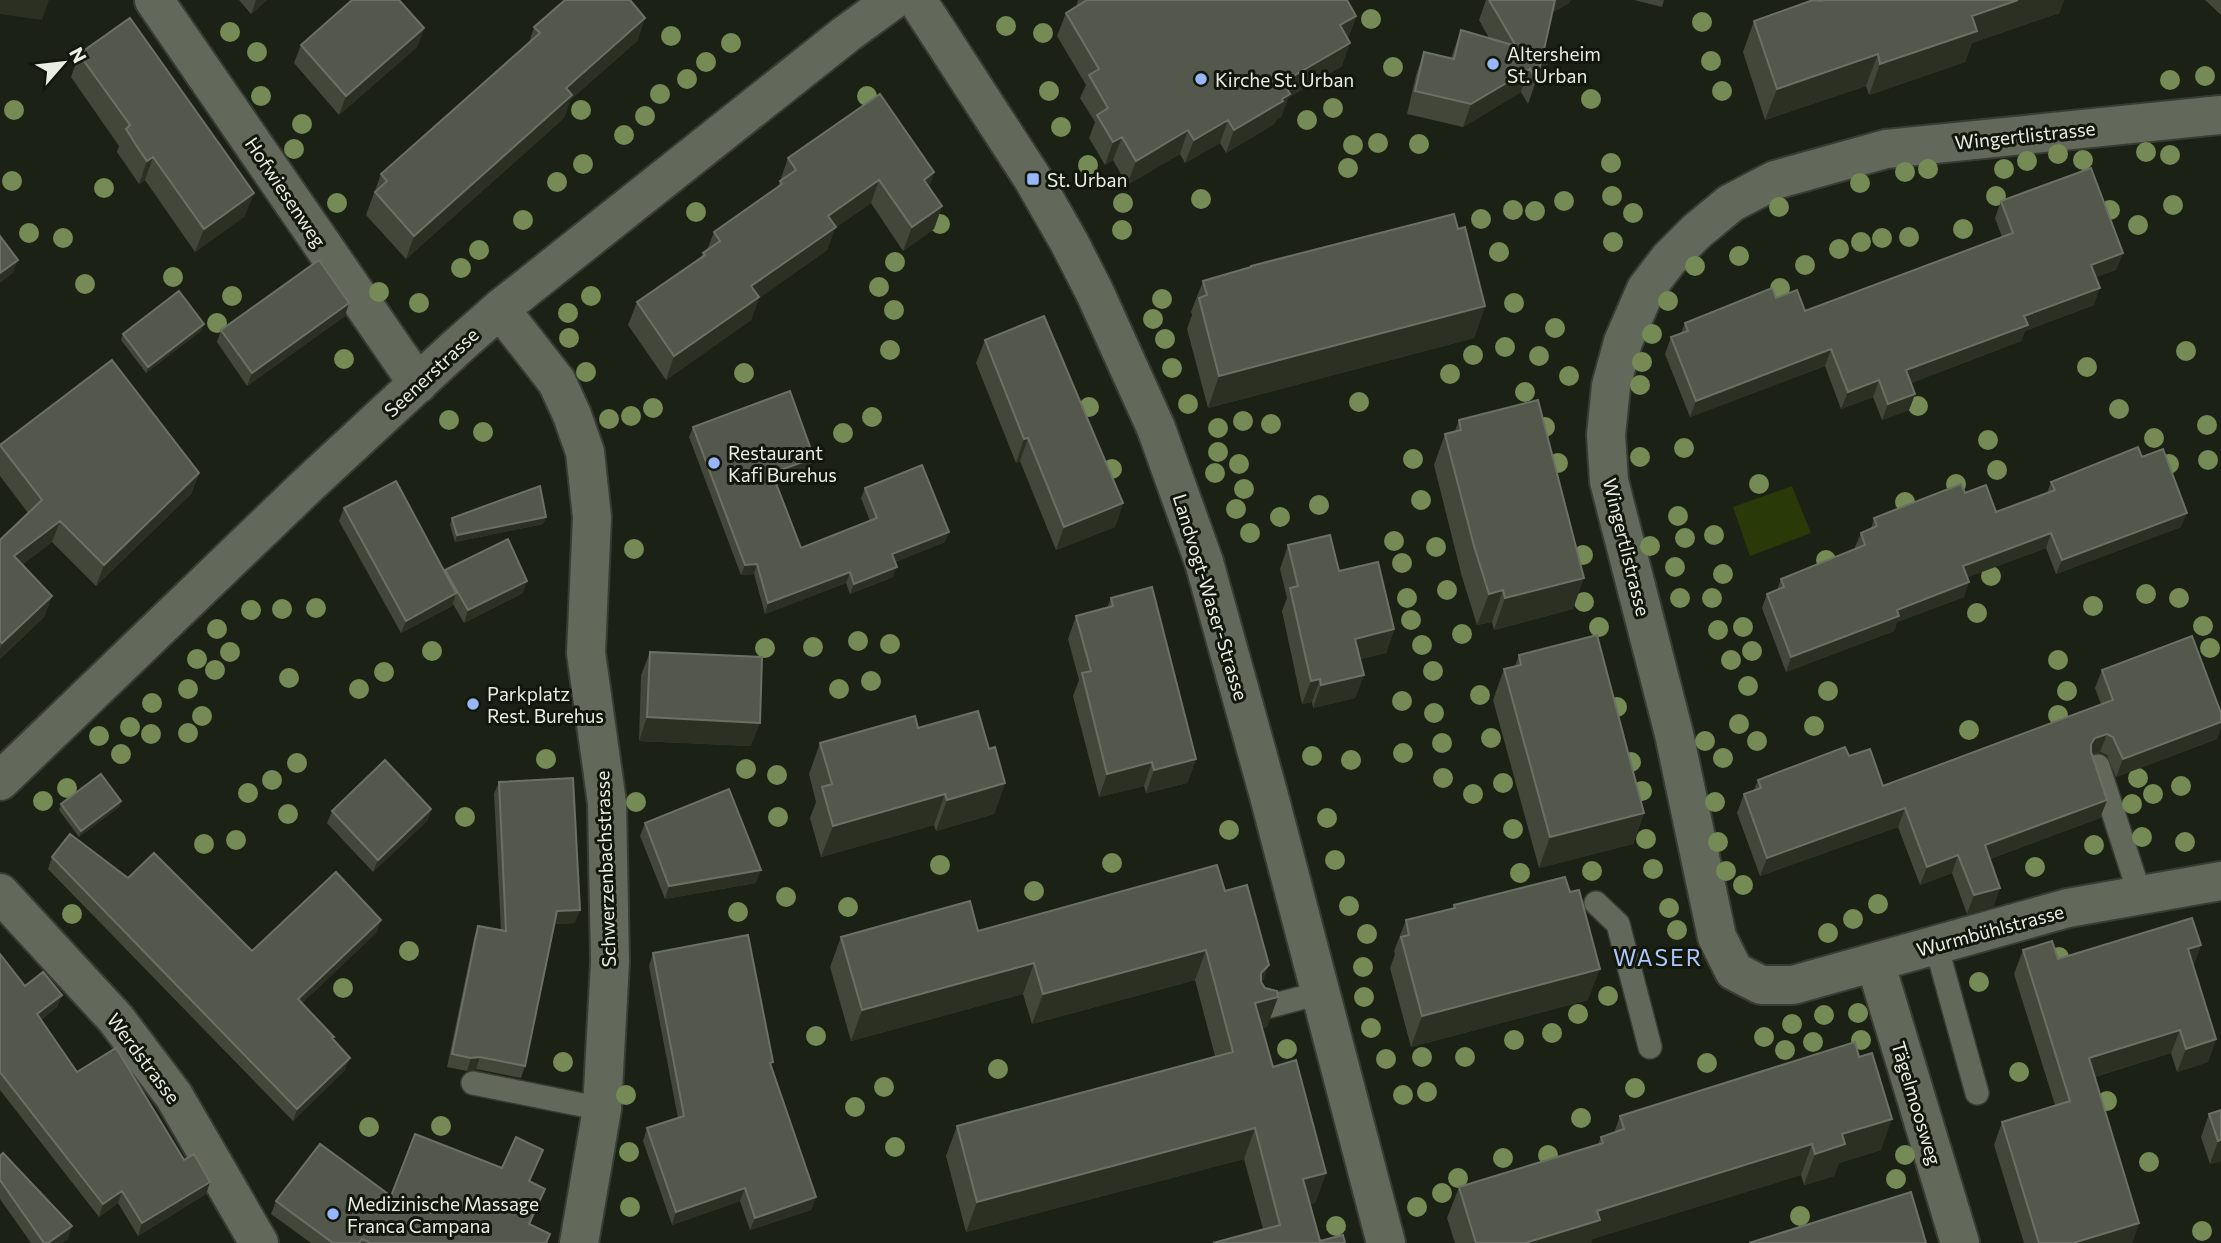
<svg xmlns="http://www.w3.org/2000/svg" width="2221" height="1243" viewBox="0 0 2221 1243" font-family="Commissioner,sans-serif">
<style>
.green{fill:#2a3908}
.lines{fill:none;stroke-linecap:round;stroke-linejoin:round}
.service-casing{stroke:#383c34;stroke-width:26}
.minor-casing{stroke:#383c34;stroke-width:42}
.tertiary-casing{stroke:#383c34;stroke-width:42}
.secondary-casing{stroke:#383c34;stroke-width:42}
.service{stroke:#62695a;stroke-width:23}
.minor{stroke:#62695a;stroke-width:38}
.tertiary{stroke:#62695a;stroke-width:38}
.secondary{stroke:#62695a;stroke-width:38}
.tree{fill:#758a55}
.wall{fill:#42473a}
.shaded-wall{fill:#2b3023}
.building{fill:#54584c;stroke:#6b7064;stroke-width:2}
.poi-dot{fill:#97b6fd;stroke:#12170b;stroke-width:2.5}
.labels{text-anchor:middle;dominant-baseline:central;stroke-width:6;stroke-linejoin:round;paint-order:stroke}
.poi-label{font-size:19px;fill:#e9ede4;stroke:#12170b;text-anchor:start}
.street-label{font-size:19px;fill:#e9ede4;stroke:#12170b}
.quarter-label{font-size:23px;letter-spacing:2px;fill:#afc6fc;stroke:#12170b}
</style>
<rect width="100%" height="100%" fill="#1b2114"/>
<path class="green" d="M 1792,486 L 1811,533 L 1750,556 L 1733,507 Z"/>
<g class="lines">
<g class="service-casing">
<path id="service" d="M 2098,766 L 2140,895
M 1596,903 L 1618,924 L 1650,1047
M 1936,945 L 1977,1093
M 1263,1008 L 1320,993
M 473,1083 L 602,1109"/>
</g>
<g class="minor-casing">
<path id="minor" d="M 154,0 L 418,384
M 2221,115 L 1886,149 L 1775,180 L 1731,203 L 1697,231 L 1669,259 L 1646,289 L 1623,342 L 1611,386 L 1606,435 L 1609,481 L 1674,734 L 1717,937 L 1734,971 L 1761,985 L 1793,985 L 2068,908 L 2221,881
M 500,309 L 557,382 L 572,415 L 585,452 L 592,517 L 586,653 L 607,803 L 610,962 L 602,1109 L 579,1243
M 0,893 L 116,1019 L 174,1096 L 259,1243
M 1875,962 L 1960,1243"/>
</g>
<g class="tertiary-casing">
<path id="tertiary" d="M 917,0 L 1033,179 L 1069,242 L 1095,293 L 1156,428 L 1204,562 L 1269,796 L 1386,1243"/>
</g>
<g class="secondary-casing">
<path id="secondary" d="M 0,781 L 309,484 L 458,346 L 500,309 L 845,35 L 893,0"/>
</g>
<use href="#service" class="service"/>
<use href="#minor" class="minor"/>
<use href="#tertiary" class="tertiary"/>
<use href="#secondary" class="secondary"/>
</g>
<g class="tree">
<circle cx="1371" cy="19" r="10"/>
<circle cx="1702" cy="22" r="10"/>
<circle cx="1006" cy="26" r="10"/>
<circle cx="230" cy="32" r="10"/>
<circle cx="1043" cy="33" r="10"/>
<circle cx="671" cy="36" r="10"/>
<circle cx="731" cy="43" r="10"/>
<circle cx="257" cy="52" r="10"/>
<circle cx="1711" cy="61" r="10"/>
<circle cx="706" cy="62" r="10"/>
<circle cx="1393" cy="67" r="10"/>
<circle cx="2205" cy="76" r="10"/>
<circle cx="687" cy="79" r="10"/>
<circle cx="2170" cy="80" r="10"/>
<circle cx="1049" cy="91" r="10"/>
<circle cx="1722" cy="91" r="10"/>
<circle cx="660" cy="94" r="10"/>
<circle cx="261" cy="96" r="10"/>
<circle cx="867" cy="96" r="10"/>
<circle cx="1591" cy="99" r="10"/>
<circle cx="1333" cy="108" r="10"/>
<circle cx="14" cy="110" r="10"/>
<circle cx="581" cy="110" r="10"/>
<circle cx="645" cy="116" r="10"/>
<circle cx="1307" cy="120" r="10"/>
<circle cx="302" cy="124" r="10"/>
<circle cx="1061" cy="127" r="10"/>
<circle cx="624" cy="135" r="10"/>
<circle cx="1378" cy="143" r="10"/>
<circle cx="1419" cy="144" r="10"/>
<circle cx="1353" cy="145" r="10"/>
<circle cx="294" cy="149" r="10"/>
<circle cx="2146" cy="152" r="10"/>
<circle cx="2058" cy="154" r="10"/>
<circle cx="2170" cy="155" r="10"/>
<circle cx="2083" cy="160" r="10"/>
<circle cx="2027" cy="161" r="10"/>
<circle cx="1611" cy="163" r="10"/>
<circle cx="583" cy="164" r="10"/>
<circle cx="1088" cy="165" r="10"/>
<circle cx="1348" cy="168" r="10"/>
<circle cx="1928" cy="169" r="10"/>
<circle cx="2004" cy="169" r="10"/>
<circle cx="1905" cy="172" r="10"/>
<circle cx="12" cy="181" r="10"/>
<circle cx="557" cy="182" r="10"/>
<circle cx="1860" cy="183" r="10"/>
<circle cx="104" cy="188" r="10"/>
<circle cx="1612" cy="196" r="10"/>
<circle cx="1996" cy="196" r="10"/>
<circle cx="1201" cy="199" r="10"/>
<circle cx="1564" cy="201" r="10"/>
<circle cx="337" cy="203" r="10"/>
<circle cx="1123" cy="203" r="10"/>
<circle cx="2173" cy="205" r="10"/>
<circle cx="1779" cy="207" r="10"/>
<circle cx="1513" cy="210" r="10"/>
<circle cx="2110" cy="210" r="10"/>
<circle cx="1535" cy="211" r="10"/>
<circle cx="696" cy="212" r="10"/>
<circle cx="1633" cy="213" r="10"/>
<circle cx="1481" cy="219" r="10"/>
<circle cx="523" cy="220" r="10"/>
<circle cx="940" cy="224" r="10"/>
<circle cx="2138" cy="225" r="10"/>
<circle cx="1963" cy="229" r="10"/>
<circle cx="1122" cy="230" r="10"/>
<circle cx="29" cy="233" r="10"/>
<circle cx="1909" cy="237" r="10"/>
<circle cx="63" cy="238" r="10"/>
<circle cx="1882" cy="238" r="10"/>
<circle cx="1613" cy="242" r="10"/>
<circle cx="1861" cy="242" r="10"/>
<circle cx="1839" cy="249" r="10"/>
<circle cx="479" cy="250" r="10"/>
<circle cx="1499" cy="252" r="10"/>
<circle cx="1739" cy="256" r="10"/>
<circle cx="895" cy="262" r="10"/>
<circle cx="1805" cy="265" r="10"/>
<circle cx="1695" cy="266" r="10"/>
<circle cx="461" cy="268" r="10"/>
<circle cx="173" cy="277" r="10"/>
<circle cx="85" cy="284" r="10"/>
<circle cx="879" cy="287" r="10"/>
<circle cx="1780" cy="288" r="10"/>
<circle cx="379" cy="292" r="10"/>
<circle cx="232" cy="296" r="10"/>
<circle cx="591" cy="296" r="10"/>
<circle cx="1162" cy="299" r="10"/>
<circle cx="1668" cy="301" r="10"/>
<circle cx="419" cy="303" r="10"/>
<circle cx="1514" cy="303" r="10"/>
<circle cx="894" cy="310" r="10"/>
<circle cx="568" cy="313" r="10"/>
<circle cx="1153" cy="319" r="10"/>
<circle cx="217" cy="323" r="10"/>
<circle cx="1555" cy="328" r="10"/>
<circle cx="1652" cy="334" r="10"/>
<circle cx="569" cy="338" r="10"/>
<circle cx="1165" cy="339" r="10"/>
<circle cx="1505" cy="347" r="10"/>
<circle cx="890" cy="350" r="10"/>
<circle cx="2186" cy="351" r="10"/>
<circle cx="1473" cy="355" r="10"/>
<circle cx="1539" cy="356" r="10"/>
<circle cx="344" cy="359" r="10"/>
<circle cx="1642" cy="362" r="10"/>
<circle cx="2087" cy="367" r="10"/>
<circle cx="1172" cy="368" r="10"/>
<circle cx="586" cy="372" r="10"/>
<circle cx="744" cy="373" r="10"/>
<circle cx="1450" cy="374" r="10"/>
<circle cx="1569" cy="376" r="10"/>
<circle cx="1640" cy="385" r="10"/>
<circle cx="1525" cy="392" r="10"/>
<circle cx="1359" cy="402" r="10"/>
<circle cx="1188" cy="404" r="10"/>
<circle cx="1918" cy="406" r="10"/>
<circle cx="1089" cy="407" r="10"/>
<circle cx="653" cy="408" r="10"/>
<circle cx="2119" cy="409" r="10"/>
<circle cx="631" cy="416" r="10"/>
<circle cx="872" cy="417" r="10"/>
<circle cx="609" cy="419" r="10"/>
<circle cx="449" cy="420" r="10"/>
<circle cx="1243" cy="421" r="10"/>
<circle cx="1271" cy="424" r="10"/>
<circle cx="2207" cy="425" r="10"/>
<circle cx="1545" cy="427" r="10"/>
<circle cx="1218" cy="428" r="10"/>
<circle cx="483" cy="432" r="10"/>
<circle cx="843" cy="433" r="10"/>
<circle cx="2154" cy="438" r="10"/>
<circle cx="1988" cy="440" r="10"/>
<circle cx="1684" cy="448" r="10"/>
<circle cx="1218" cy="452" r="10"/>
<circle cx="1640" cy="457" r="10"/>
<circle cx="1413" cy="459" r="10"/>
<circle cx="2208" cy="460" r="10"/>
<circle cx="1558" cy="463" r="10"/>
<circle cx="1239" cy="464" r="10"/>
<circle cx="2169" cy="464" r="10"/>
<circle cx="1112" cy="469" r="10"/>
<circle cx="1997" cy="470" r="10"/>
<circle cx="1215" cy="473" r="10"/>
<circle cx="1759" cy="484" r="10"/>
<circle cx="1956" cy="484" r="10"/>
<circle cx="1244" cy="489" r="10"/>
<circle cx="1421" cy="500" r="10"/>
<circle cx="1905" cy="502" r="10"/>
<circle cx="1319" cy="505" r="10"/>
<circle cx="1236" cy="509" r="10"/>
<circle cx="1678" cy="516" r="10"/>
<circle cx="1280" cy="517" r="10"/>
<circle cx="1250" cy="533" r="10"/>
<circle cx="1714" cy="535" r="10"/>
<circle cx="1685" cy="538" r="10"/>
<circle cx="1394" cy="541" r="10"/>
<circle cx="1650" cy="546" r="10"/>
<circle cx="1436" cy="547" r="10"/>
<circle cx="634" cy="549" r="10"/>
<circle cx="1583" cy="555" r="10"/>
<circle cx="1826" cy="560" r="10"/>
<circle cx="1402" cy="563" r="10"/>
<circle cx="1675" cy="567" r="10"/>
<circle cx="1723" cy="574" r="10"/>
<circle cx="1991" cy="576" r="10"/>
<circle cx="1447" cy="590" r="10"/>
<circle cx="2146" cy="594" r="10"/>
<circle cx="1407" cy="598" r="10"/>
<circle cx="1680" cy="598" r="10"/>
<circle cx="1712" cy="598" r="10"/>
<circle cx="2179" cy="598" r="10"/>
<circle cx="1584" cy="602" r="10"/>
<circle cx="2093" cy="606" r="10"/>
<circle cx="316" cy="608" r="10"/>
<circle cx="282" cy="609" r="10"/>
<circle cx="251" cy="610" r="10"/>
<circle cx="1977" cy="613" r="10"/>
<circle cx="1411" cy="620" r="10"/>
<circle cx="2203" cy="626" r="10"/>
<circle cx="1599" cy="627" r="10"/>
<circle cx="1743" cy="627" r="10"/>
<circle cx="217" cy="629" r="10"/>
<circle cx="1718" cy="630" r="10"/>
<circle cx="1462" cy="634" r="10"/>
<circle cx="858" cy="641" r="10"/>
<circle cx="890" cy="644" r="10"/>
<circle cx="1422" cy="645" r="10"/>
<circle cx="813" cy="647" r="10"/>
<circle cx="765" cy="648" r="10"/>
<circle cx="2210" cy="648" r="10"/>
<circle cx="432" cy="651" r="10"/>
<circle cx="1752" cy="651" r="10"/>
<circle cx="230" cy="652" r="10"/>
<circle cx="197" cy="659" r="10"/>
<circle cx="1731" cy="660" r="10"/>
<circle cx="2058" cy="660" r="10"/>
<circle cx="215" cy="670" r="10"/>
<circle cx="1433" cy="671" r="10"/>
<circle cx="384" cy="672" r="10"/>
<circle cx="289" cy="678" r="10"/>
<circle cx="871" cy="681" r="10"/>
<circle cx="1748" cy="686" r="10"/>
<circle cx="188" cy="689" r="10"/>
<circle cx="359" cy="689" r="10"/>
<circle cx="839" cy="689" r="10"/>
<circle cx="1828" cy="691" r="10"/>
<circle cx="2067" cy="691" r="10"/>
<circle cx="1480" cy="695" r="10"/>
<circle cx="1402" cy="701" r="10"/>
<circle cx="152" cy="703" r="10"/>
<circle cx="1617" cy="707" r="10"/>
<circle cx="1434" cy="713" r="10"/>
<circle cx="2058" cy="715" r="10"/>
<circle cx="202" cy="716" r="10"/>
<circle cx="1739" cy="724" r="10"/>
<circle cx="1814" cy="726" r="10"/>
<circle cx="130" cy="727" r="10"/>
<circle cx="1969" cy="730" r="10"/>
<circle cx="188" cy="733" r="10"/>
<circle cx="151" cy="734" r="10"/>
<circle cx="99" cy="736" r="10"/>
<circle cx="1491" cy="738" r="10"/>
<circle cx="1705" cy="741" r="10"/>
<circle cx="1757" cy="741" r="10"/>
<circle cx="1442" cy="743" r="10"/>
<circle cx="1403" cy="753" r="10"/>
<circle cx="121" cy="754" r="10"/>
<circle cx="1312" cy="756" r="10"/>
<circle cx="1723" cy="758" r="10"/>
<circle cx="546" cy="759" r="10"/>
<circle cx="1351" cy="760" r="10"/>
<circle cx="1631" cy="762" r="10"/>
<circle cx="297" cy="763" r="10"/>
<circle cx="746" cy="769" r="10"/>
<circle cx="777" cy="775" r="10"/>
<circle cx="1443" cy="778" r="10"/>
<circle cx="2138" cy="778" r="10"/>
<circle cx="272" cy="780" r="10"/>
<circle cx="1503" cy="783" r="10"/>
<circle cx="2181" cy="786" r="10"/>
<circle cx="67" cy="788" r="10"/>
<circle cx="1642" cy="791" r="10"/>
<circle cx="248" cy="793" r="10"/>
<circle cx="1473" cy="794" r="10"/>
<circle cx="2153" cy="794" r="10"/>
<circle cx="43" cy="801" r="10"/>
<circle cx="636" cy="802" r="10"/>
<circle cx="1715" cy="802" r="10"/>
<circle cx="2132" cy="804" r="10"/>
<circle cx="288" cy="814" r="10"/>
<circle cx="465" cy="817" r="10"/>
<circle cx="778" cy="817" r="10"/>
<circle cx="1327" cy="818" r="10"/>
<circle cx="1513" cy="829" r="10"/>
<circle cx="1229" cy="830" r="10"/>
<circle cx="2142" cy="837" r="10"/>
<circle cx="1646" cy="839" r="10"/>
<circle cx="236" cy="840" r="10"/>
<circle cx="1718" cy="842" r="10"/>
<circle cx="2185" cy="842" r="10"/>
<circle cx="204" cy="844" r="10"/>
<circle cx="2094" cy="845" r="10"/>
<circle cx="1335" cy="860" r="10"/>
<circle cx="1112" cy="863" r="10"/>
<circle cx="940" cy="865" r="10"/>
<circle cx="2035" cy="867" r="10"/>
<circle cx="1653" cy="869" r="10"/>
<circle cx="1592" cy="871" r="10"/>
<circle cx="1726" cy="871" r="10"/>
<circle cx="1520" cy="873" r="10"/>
<circle cx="1743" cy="885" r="10"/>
<circle cx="1034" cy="891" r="10"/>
<circle cx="786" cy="897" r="10"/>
<circle cx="1878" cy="904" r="10"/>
<circle cx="1349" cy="906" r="10"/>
<circle cx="848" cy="907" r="10"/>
<circle cx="1669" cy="908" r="10"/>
<circle cx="738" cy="912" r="10"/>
<circle cx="72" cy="914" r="10"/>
<circle cx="1853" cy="919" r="10"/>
<circle cx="1677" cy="930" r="10"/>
<circle cx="1828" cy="933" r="10"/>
<circle cx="1367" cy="934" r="10"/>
<circle cx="409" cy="951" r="10"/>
<circle cx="2059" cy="957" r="10"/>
<circle cx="1363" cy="967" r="10"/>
<circle cx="1979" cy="982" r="10"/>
<circle cx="343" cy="988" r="10"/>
<circle cx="1608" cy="996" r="10"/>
<circle cx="1364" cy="997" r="10"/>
<circle cx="1858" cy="1013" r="10"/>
<circle cx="1578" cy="1014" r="10"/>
<circle cx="1824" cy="1015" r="10"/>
<circle cx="1792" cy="1024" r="10"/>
<circle cx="1371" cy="1028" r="10"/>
<circle cx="1552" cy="1033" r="10"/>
<circle cx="816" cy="1036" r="10"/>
<circle cx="1764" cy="1037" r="10"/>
<circle cx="1514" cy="1040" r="10"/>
<circle cx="1861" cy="1040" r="10"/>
<circle cx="1813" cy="1042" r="10"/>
<circle cx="1287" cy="1049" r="10"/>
<circle cx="1785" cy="1050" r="10"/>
<circle cx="1422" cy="1057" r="10"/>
<circle cx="1465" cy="1057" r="10"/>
<circle cx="1386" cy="1059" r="10"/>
<circle cx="563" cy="1062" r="10"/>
<circle cx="1707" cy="1063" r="10"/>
<circle cx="998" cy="1069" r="10"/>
<circle cx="2019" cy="1072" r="10"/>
<circle cx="884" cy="1087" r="10"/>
<circle cx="1635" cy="1088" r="10"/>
<circle cx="1427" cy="1092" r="10"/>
<circle cx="626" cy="1095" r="10"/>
<circle cx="1403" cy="1095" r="10"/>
<circle cx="2107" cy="1101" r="10"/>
<circle cx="855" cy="1107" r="10"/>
<circle cx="1581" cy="1118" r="10"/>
<circle cx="441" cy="1126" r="10"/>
<circle cx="369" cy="1127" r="10"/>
<circle cx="895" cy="1147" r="10"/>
<circle cx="629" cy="1152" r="10"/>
<circle cx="1548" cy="1155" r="10"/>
<circle cx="1905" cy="1155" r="10"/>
<circle cx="1503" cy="1158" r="10"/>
<circle cx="2149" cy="1162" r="10"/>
<circle cx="1458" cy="1178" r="10"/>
<circle cx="1896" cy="1179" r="10"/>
<circle cx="1442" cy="1193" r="10"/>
<circle cx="630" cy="1207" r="10"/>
<circle cx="1417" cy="1207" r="10"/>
<circle cx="1800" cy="1216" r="10"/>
<circle cx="1336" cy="1226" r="10"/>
<circle cx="2202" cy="1231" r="10"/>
</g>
<path class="wall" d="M 239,0 L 267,0 L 251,14 Z
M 1078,0 L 1347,0 L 1356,16 L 1348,39 L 1342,66 L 1288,98 L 1281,117 L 1276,120 L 1274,124 L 1226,153 L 1220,143 L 1185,163 L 1180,154 L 1127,185 L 1113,160 L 1105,165 L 1089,138 L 1095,122 L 1080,98 L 1086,85 L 1057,36 L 1066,13 L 1076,7 Z
M 1486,0 L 1571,0 L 1569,3 L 1553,12 L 1543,54 L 1542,79 L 1535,84 L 1528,104 L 1521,92 L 1463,127 L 1407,114 L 1416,75 L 1424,52 L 1451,58 L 1461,30 L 1489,38 L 1479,20 Z
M 1634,0 L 1664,0 L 1662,7 Z
M 1823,0 L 2064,0 L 2059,13 L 1972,43 L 1965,62 L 1869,95 L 1866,86 L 1765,120 L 1743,52 L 1754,21 Z
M 2205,0 L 2221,0 L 2221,15 Z
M 645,18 L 637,41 L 570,100 L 564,118 L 406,259 L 366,215 L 381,174 L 529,43 L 534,27 Z
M 424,28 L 417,47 L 339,115 L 294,63 L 301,45 Z
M 79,54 L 245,216 L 195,252 L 145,180 L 139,184 L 117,152 L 119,146 L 71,77 Z
M 788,158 L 934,172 L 929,187 L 942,206 L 934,229 L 903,251 L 871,203 L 835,228 L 827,250 L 759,298 L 751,320 L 666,380 L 628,325 L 637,302 L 702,257 L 703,253 L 707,250 L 714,232 L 778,187 Z
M 2001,201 L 2123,253 L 2116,270 L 2096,277 L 2094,305 L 2025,331 L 2021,341 L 1911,383 L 1915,394 L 1909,410 L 1882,420 L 1873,397 L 1841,409 L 1825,366 L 1690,417 L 1665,354 L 1671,337 L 1681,333 L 1685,323 L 1776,298 L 1805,311 L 2002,237 L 1995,218 Z
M 1458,229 L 1485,306 L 1474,338 L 1208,408 L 1187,329 L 1192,315 L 1191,312 L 1203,281 L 1250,268 L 1251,266 Z
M 345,316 L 247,386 L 217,342 L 221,330 Z
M 202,330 L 146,373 L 121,340 L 123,334 Z
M 985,340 L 1123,503 L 1115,527 L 1056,550 L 1020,461 L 1016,463 L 976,363 Z
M 1459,420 L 1573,609 L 1494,630 L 1492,622 L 1477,625 L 1462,577 L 1434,465 L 1445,434 L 1455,431 Z
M 693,427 L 810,468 L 775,481 L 801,548 L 870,521 L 861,498 L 865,488 L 945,542 L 895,562 L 893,577 L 850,594 L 846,583 L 765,614 L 754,574 L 741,575 L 689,437 Z
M 0,446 L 199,473 L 191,494 L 96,586 L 52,542 L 23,564 L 52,596 L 44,617 L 0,659 L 0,540 L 28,513 L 0,476 Z
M 2142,457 L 2181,527 L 2056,574 L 2046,548 L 1967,577 L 1964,597 L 1897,622 L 1894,631 L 1786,672 L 1762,608 L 1767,594 L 1777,590 L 1781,579 L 1856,549 L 1855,547 L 1861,533 L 1871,529 L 1874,518 L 1965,493 L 1996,512 L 2047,493 L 2051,482 Z
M 344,508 L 444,571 L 445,570 L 523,593 L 464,623 L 453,604 L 452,606 L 401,633 L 339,521 Z
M 546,517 L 543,524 L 455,542 L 450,525 L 452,518 Z
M 1288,545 L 1339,571 L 1394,629 L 1386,653 L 1360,659 L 1364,675 L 1355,698 L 1313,708 L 1312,702 L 1302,704 L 1282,611 L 1287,598 L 1280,569 Z
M 1111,598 L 1196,759 L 1187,783 L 1146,793 L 1144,786 L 1099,797 L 1073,696 L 1079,680 L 1068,639 L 1076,616 L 1107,608 Z
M 650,652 L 751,746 L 639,741 L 641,675 Z
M 1519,655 L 1644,813 L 1633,844 L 1539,868 L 1493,700 L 1504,669 L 1515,666 Z
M 2102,670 L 2217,739 L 2116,777 L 2107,755 L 2100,752 L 2092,755 L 2107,800 L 2100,818 L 1990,859 L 1994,906 L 1967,914 L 1952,873 L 1920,885 L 1898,827 L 1760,876 L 1737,813 L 1744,794 L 1754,790 L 1758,780 L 1849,756 L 1883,786 L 2101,704 L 2095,688 Z
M 918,728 L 989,749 L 1005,783 L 994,814 L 936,831 L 934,825 L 821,857 L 810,818 L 816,802 L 809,774 L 820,743 Z
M 499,782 L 575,923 L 555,924 L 525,1066 L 521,1078 L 476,1069 L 467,1071 L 447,1067 L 474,938 L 478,926 L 501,930 L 494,794 Z
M 121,801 L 119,807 L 79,837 L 59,810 L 61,804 Z
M 431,809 L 427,821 L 373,872 L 327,823 L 332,811 Z
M 645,823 L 756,883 L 665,899 L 640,836 Z
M 52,857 L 128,878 L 252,951 L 377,932 L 302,1003 L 334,1037 L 333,1039 L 345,1070 L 293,1121 L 48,869 Z
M 1225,891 L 1262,984 L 1265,988 L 1278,997 L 1267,1027 L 1262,1028 L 1273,1067 L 1326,1173 L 1315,1203 L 1310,1204 L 1320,1241 L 1345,1243 L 1213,1243 L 1263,1229 L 1244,1159 L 966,1232 L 946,1156 L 957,1126 L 1215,1056 L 1195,980 L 1032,1024 L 1023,994 L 851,1041 L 830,967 L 841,937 L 978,931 Z
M 1454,905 L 1588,1000 L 1411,1047 L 1390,968 L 1395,954 L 1394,951 L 1406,920 L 1453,908 Z
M 2201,945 L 2193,966 L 2216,1039 L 2208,1062 L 2177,1072 L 2171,1053 L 2095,1077 L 2139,1223 L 2132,1243 L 2024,1243 L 1994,1145 L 2002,1122 L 2055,1105 L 2014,974 L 2023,950 L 2058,959 Z
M 653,953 L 771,1067 L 816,1197 L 811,1210 L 750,1230 L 740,1201 L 672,1225 L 643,1141 L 647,1128 L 678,1118 L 649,966 Z
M 0,954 L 25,986 L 62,995 L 57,1007 L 41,1020 L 77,1072 L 210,1182 L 206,1194 L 138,1236 L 118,1203 L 99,1217 L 0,1090 Z
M 2221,1110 L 2221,1161 L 2210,1164 L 2201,1137 L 2209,1114 Z
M 1620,1116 L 1881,1150 L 1839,1163 L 1834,1176 L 1804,1185 L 1801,1175 L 1592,1239 L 1591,1243 L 1455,1243 L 1447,1218 L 1459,1187 L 1598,1144 L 1601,1137 L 1614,1133 Z
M 543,1150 L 530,1181 L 541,1201 L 530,1224 L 550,1234 L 547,1243 L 311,1243 L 271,1214 L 276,1201 L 391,1196 L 502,1168 Z
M 0,1156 L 68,1239 L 61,1243 L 31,1243 L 0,1199 Z"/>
<path class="shaded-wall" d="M 0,0 L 49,0 L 42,20 L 0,14 Z
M 256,0 L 267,0 L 251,14 Z
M 1554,0 L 1571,0 L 1569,3 L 1549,14 Z
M 2018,0 L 2064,0 L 2059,13 L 1972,43 L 1965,62 L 1869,95 L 1880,64 L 1972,16 Z
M 1356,16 L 1348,39 L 1340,25 Z
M 645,18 L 637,41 L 570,100 L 564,118 L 406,259 L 414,236 L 566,88 Z
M 424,28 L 417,47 L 339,115 L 346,96 Z
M 1350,43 L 1342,66 L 1288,98 L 1281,117 L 1276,120 L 1274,124 L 1226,153 L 1234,130 L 1283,82 Z
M 1878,54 L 1866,86 L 1765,120 L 1777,89 Z
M 1551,56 L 1542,79 L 1535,84 L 1541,62 Z
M 1530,69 L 1521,92 L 1463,127 L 1471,104 Z
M 1228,120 L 1220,143 L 1185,163 L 1194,140 Z
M 1188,130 L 1180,154 L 1127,185 L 1136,161 Z
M 1122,137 L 1113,160 L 1105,165 L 1113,142 Z
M 153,157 L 145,180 L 139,184 L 147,161 Z
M 934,172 L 926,196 L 924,180 Z
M 879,180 L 871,203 L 835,228 L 827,250 L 759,298 L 751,320 L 666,380 L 674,356 L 828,216 Z
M 254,193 L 245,216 L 195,252 L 204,229 Z
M 942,206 L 934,229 L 903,251 L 912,227 Z
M 2123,253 L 2116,270 L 2085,281 L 2091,265 Z
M 18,260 L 13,273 L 0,283 L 0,273 Z
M 2100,288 L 2094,305 L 2025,331 L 2021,341 L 1900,387 L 1906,370 L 2024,316 Z
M 349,303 L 345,316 L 247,386 L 252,373 Z
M 1485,306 L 1474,338 L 1208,408 L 1219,376 Z
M 204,324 L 202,330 L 146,373 L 148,367 Z
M 1831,349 L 1825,366 L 1690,417 L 1696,401 Z
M 1879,380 L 1873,397 L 1841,409 L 1848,392 Z
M 1915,394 L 1909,410 L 1882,420 L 1888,404 Z
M 1028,438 L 1020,461 L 1016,463 L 1024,439 Z
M 814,458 L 810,468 L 768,484 L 772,473 Z
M 199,473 L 191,494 L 96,586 L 104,565 Z
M 1123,503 L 1115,527 L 1056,550 L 1064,527 Z
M 2187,513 L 2181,527 L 2056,574 L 2062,560 Z
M 546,517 L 543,524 L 455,542 L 457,535 Z
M 60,521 L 52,542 L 7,576 L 14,556 Z
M 949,532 L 945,542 L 888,565 L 892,554 Z
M 2051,533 L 2046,548 L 1958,581 L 1963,566 Z
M 757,564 L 754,574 L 741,575 L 745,565 Z
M 897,567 L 893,577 L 850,594 L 854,584 Z
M 850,572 L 846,583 L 765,614 L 768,603 Z
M 1584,578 L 1573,609 L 1494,630 L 1505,598 Z
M 527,581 L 523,593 L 464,623 L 468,610 Z
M 1969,582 L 1964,597 L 1897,622 L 1894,631 L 1786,672 L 1791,657 L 1897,610 Z
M 1503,590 L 1492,622 L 1477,625 L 1489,594 Z
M 456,593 L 452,606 L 401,633 L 406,621 Z
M 52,596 L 44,617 L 0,659 L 0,649 L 2,643 Z
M 1394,629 L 1386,653 L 1347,662 L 1355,639 Z
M 1364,675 L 1355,698 L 1313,708 L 1321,685 Z
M 1320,679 L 1312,702 L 1302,704 L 1311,681 Z
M 647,717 L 760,723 L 751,746 L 639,741 Z
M 2221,722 L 2221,729 L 2217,739 L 2116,777 L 2123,759 Z
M 2107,734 L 2100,752 L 2088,756 L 2091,744 L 2095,738 Z
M 1196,759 L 1187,783 L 1146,793 L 1154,770 Z
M 1152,762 L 1144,786 L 1099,797 L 1107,774 Z
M 1005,783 L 994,814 L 936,831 L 947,800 Z
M 945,794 L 934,825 L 821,857 L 833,826 Z
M 2107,800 L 2100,818 L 1979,863 L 1985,845 Z
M 121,801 L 119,807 L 79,837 L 81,831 Z
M 1905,808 L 1898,827 L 1760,876 L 1767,858 Z
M 431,809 L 427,821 L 373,872 L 378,860 Z
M 1644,813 L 1633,844 L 1539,868 L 1550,837 Z
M 1958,855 L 1952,873 L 1920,885 L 1927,867 Z
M 761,870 L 756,883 L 665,899 L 669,886 Z
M 2000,888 L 1994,906 L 1967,914 L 1974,895 Z
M 580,910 L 575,923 L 553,924 L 557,911 Z
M 381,920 L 377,932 L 294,1011 L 298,999 Z
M 2201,945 L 2192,968 L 2188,949 Z
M 1206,950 L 1195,980 L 1032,1024 L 1043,994 Z
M 1034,963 L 1023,994 L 851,1041 L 862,1010 Z
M 1269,965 L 1258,995 L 1261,973 Z
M 1600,969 L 1588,1000 L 1411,1047 L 1422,1016 Z
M 62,995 L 57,1007 L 32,1027 L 37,1014 Z
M 1278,997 L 1267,1027 L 1244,1033 L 1255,1003 Z
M 2180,1030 L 2171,1053 L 2081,1081 L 2089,1058 Z
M 2216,1039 L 2208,1062 L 2177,1072 L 2186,1049 Z
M 480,1057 L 476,1069 L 467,1071 L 471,1058 Z
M 350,1058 L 345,1070 L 293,1121 L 297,1109 Z
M 1892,1119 L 1881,1150 L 1839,1163 L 1834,1176 L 1804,1185 L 1815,1154 L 1842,1134 Z
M 1255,1128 L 1244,1159 L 966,1232 L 977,1202 Z
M 2221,1140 L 2221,1161 L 2210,1164 L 2218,1141 Z
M 1812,1144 L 1801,1175 L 1592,1239 L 1591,1243 L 1525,1243 L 1597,1211 Z
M 1326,1173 L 1315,1203 L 1292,1209 L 1303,1179 Z
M 210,1182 L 206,1194 L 138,1236 L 142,1223 Z
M 745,1188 L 740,1201 L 672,1225 L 676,1212 Z
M 545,1189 L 541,1201 L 524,1236 L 529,1224 Z
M 122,1191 L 118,1203 L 99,1217 L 103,1204 Z
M 816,1197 L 811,1210 L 750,1230 L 755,1218 Z
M 2139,1223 L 2132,1243 L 2073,1243 Z
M 72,1226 L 68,1239 L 61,1243 L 48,1243 Z"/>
<path class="building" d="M 352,0 L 399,0 L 424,28 L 346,96 L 301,45 Z
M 565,0 L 630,0 L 645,18 L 566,88 L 572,95 L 414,236 L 375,192 L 387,181 L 381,174 L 540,33 L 534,27 Z
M 1087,0 L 1347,0 L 1356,16 L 1340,25 L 1350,43 L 1283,82 L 1290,94 L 1282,99 L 1283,101 L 1234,130 L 1228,120 L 1194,140 L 1188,130 L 1136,161 L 1122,137 L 1113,142 L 1097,115 L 1108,108 L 1089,75 L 1099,69 L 1066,13 Z
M 1489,0 L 1555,0 L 1543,54 L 1551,56 L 1541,62 L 1536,80 L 1530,69 L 1471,104 L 1415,91 L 1424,52 L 1454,59 L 1461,30 L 1516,46 Z
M 1813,0 L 1821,1 L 1823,0 L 2018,0 L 1972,16 L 1977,31 L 1880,64 L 1878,54 L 1777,89 L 1754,21 Z
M 130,18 L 254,193 L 204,229 L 153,157 L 147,161 L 136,145 L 126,129 L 130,125 L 79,54 Z
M 880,94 L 934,172 L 924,180 L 942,206 L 912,227 L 879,180 L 828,216 L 836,227 L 751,286 L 759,297 L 674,356 L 637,302 L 705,255 L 703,253 L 720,241 L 714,232 L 782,184 L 780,181 L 796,170 L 788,158 Z
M 2091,168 L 2123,253 L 2091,265 L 2100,288 L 2024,316 L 2028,325 L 1906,370 L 1915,394 L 1888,404 L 1879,380 L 1848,392 L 1831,349 L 1696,401 L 1671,337 L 1688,331 L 1685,323 L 1772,288 L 1776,298 L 1797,290 L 1805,311 L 2013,233 L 2001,201 Z
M 1454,214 L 1458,229 L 1465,227 L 1485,306 L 1219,376 L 1199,298 L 1207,295 L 1203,281 L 1251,267 L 1251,266 Z
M 0,236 L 18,260 L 0,273 Z
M 319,260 L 349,303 L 252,373 L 221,330 Z
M 179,291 L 204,324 L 148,367 L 123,334 Z
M 1044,316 L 1123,503 L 1064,527 L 1028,438 L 1024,439 L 985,340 Z
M 112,360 L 199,473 L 104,565 L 60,521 L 14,556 L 52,596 L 2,643 L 0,641 L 0,540 L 42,500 L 0,445 Z
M 790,391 L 814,458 L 772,473 L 801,548 L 877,518 L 865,488 L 922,465 L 949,532 L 892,554 L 897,567 L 854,584 L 850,572 L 768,603 L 757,564 L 745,565 L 693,427 Z
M 1538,400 L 1584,578 L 1505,598 L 1503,590 L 1489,594 L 1474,546 L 1445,434 L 1461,430 L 1459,420 Z
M 2138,447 L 2142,457 L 2163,449 L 2187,513 L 2062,560 L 2051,533 L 1963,566 L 1969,582 L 1897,610 L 1899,616 L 1791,657 L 1767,594 L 1784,587 L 1781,579 L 1865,545 L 1861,533 L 1877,526 L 1874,518 L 1961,484 L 1965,493 L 1986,485 L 1996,512 L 2055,490 L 2051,482 Z
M 396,481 L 456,593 L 406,621 L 344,508 Z
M 540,486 L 546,517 L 457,535 L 452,518 Z
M 1330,535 L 1339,571 L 1378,562 L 1394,629 L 1355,639 L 1364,675 L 1321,685 L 1320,679 L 1311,681 L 1290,588 L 1298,586 L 1288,545 Z
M 508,539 L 527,581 L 468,610 L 445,570 Z
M 1152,587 L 1196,759 L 1154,770 L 1152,762 L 1107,774 L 1082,673 L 1091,671 L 1076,616 L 1113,606 L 1111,598 Z
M 1597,635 L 1644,813 L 1550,837 L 1504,669 L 1521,665 L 1519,655 Z
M 2192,636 L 2221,713 L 2221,722 L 2123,759 L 2113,737 L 2107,734 L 2095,738 L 2091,744 L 2091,752 L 2107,800 L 1985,845 L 2000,888 L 1974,895 L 1958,855 L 1927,867 L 1905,808 L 1767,858 L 1744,794 L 1761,788 L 1758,780 L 1845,747 L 1849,756 L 1870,749 L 1883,786 L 2113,700 L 2102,670 Z
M 650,652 L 762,657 L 760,723 L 647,717 Z
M 978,711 L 989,749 L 995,747 L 1005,783 L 947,800 L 945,794 L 833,826 L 822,787 L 832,784 L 820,743 L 915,716 L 918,728 Z
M 385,760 L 431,809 L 378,860 L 332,811 Z
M 101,774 L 121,801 L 81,831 L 61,804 Z
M 573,778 L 580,910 L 557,911 L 525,1066 L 480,1057 L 471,1058 L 452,1054 L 478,926 L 506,931 L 499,782 Z
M 729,789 L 761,870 L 669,886 L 645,823 Z
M 70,834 L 128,878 L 154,853 L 252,951 L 336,872 L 381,920 L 298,999 L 334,1037 L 332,1038 L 350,1058 L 297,1109 L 52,857 Z
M 1217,865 L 1225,891 L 1247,885 L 1269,965 L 1261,973 L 1261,982 L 1265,988 L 1277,991 L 1278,997 L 1255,1003 L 1273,1067 L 1296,1060 L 1326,1173 L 1303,1179 L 1320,1241 L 1343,1235 L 1345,1243 L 1213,1243 L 1280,1225 L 1255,1128 L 977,1202 L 957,1126 L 1233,1052 L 1206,950 L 1043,994 L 1034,963 L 862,1010 L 841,937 L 970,901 L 978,931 Z
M 1565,877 L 1570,892 L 1579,890 L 1600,969 L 1422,1016 L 1401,937 L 1409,935 L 1406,920 L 1455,908 L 1454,905 Z
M 2192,918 L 2201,945 L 2188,949 L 2216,1039 L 2186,1049 L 2180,1030 L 2089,1058 L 2139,1223 L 2073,1243 L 2039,1243 L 2002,1122 L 2070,1101 L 2023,950 L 2052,941 L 2058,959 Z
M 748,935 L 773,1062 L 770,1063 L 816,1197 L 755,1218 L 745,1188 L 676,1212 L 647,1128 L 684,1116 L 653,953 Z
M 0,954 L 25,986 L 43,972 L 62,995 L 37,1014 L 77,1072 L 116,1048 L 184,1160 L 194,1154 L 210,1182 L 142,1223 L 122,1191 L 103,1204 L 0,1072 Z
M 1855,1042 L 1859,1057 L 1872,1053 L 1892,1119 L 1842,1134 L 1845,1144 L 1815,1154 L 1812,1144 L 1597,1211 L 1600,1220 L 1525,1243 L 1476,1243 L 1459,1187 L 1603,1143 L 1601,1137 L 1624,1129 L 1620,1116 Z
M 2221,1110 L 2221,1140 L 2218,1141 L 2209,1114 Z
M 415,1134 L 502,1168 L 516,1137 L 543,1150 L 529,1181 L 545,1189 L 529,1224 L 550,1234 L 546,1243 L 371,1243 L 362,1239 L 359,1243 L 333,1243 L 276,1201 L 320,1144 L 391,1196 Z
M 3,1153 L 72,1226 L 48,1243 L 44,1243 L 0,1180 L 0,1156 Z
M 1911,1192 L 1926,1243 L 1749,1243 Z"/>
<g class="poi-dot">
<circle cx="1493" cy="64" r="7"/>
<circle cx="1201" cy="79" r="7"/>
<rect x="1026" y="172" width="14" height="14" rx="3.5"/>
<circle cx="714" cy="463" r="7"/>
<circle cx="473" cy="704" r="7"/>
<circle cx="333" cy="1214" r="7"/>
</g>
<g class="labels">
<g class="poi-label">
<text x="1507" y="53">Altersheim<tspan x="1507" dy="22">St. Urban</tspan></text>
<text x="1215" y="79">Kirche St. Urban</text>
<text x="1047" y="179">St. Urban</text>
<text x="728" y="452">Restaurant<tspan x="728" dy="22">Kafi Burehus</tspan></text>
<text x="487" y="693">Parkplatz<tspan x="487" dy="22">Rest. Burehus</tspan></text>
<text x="347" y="1203">Medizinische Massage<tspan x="347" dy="22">Franca Campana</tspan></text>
</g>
<g class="street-label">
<text transform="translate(2025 135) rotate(-6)">Wingertlistrasse</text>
<text transform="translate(286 192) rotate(56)">Hofwiesenweg</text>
<text transform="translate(431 372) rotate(-43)">Seenerstrasse</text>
<text transform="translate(1627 547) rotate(76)">Wingertlistrasse</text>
<text transform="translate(1211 597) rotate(73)">Landvogt-Waser-Strasse</text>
<text transform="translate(605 869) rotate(-92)">Schwerzenbachstrasse</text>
<text transform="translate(1990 930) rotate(-15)">Wurmbühlstrasse</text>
<text transform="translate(144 1058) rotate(53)">Werdstrasse</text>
<text transform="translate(1917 1103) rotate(73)">Tägelmoosweg</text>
</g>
<g class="quarter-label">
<text x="1658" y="957">WASER</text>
</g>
</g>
<g transform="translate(63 63) rotate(62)" stroke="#12170b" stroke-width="5" paint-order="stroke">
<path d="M0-5L12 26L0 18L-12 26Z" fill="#e9ede4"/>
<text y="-10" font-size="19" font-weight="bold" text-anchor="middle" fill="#e9ede4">N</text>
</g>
</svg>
